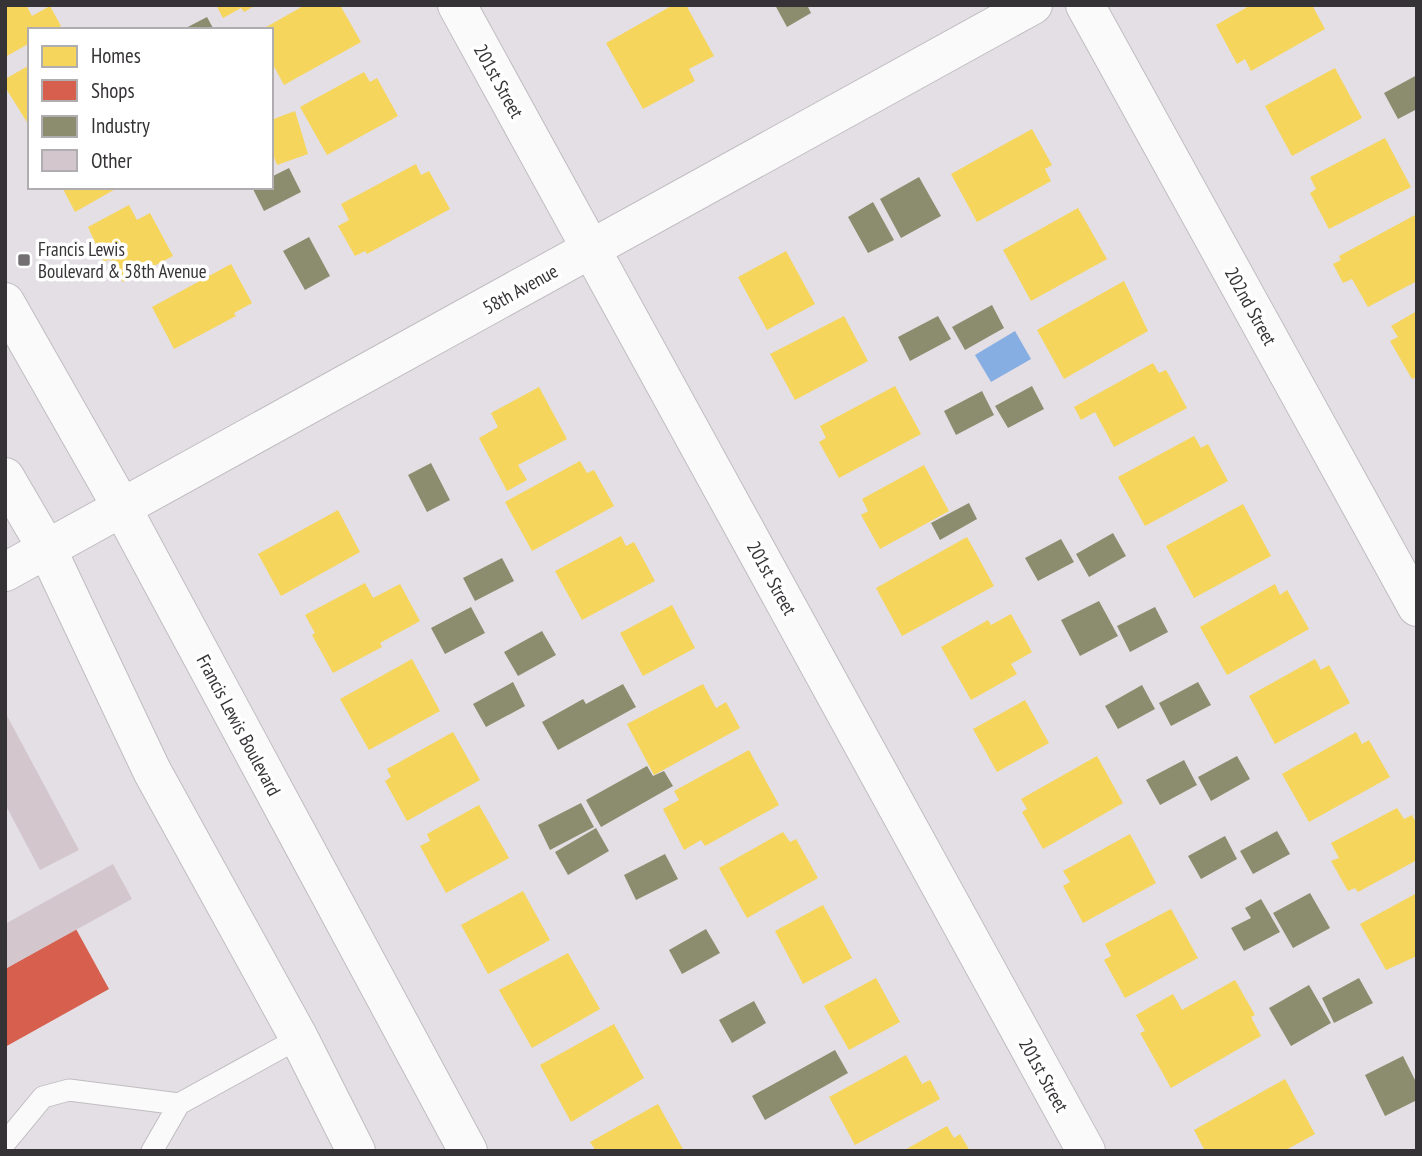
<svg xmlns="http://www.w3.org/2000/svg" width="1422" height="1156" viewBox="0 0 1422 1156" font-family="'PT Sans Narrow',sans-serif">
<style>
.water{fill:#87aee3}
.homes{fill:#f6d55c}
.shops{fill:#d6604d}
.industry{fill:#8c8c6e}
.building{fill:#d3c7cd}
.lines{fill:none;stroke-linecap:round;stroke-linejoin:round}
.service-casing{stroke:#c0bdc1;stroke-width:23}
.minor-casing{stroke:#c0bdc1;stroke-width:40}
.primary-casing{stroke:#c0bdc1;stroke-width:40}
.service{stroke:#fbfafb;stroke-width:21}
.minor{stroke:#fbfafb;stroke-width:38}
.primary{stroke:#fbfafb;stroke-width:38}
.poi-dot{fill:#736f73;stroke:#fff;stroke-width:2.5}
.labels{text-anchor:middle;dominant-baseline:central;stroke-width:7;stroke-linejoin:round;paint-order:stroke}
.street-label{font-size:19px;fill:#363336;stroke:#fff}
.poi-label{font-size:19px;fill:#363336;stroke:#fff;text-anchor:start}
</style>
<rect width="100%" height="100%" fill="#e3dfe4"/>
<path class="water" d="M 1015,331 L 1031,359 L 991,382 L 975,355 Z"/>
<path class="homes" d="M 5,5 L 26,5 L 32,16 L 50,6 L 61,26 L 54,30 L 30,30 L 30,43 L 5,57 Z
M 216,5 L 256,5 L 244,12 L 241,8 L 223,18 Z
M 305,5 L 340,5 L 361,42 L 284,85 L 271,61 L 271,30 L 261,30 Z
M 673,5 L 686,5 L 714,56 L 689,69 L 695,81 L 643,109 L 606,43 Z
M 1251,5 L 1312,5 L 1325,29 L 1251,71 L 1245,59 L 1237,64 L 1216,25 Z
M 30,65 L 30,127 L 5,87 L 5,79 Z
M 1335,68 L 1362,118 L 1292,156 L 1265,106 Z
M 364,72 L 370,82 L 377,78 L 398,116 L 327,155 L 300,107 Z
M 295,111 L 308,154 L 277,165 L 271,149 L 271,120 Z
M 1032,129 L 1052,165 L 1045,169 L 1051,181 L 977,222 L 951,174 Z
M 1385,138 L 1411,187 L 1329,229 L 1310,193 L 1316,189 L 1310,177 Z
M 416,164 L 421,175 L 429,171 L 450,209 L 367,254 L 365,251 L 355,256 L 338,226 L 349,220 L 341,204 Z
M 62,187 L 119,187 L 75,212 Z
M 129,205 L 137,220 L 150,213 L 173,256 L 123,282 L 110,259 L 104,262 L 88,227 Z
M 1078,208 L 1107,259 L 1031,301 L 1003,250 Z
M 1417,214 L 1417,281 L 1368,307 L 1352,279 L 1343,283 L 1333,264 L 1341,260 L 1339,256 Z
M 786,251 L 815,304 L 767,330 L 738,277 Z
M 231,264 L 252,303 L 234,313 L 236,316 L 174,349 L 152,307 Z
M 1124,281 L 1148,331 L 1064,379 L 1037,330 Z
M 1417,311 L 1417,377 L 1412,379 L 1390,341 L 1398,337 L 1391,326 Z
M 844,316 L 868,361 L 795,400 L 770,354 Z
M 1153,363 L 1159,373 L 1166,370 L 1187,408 L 1114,447 L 1095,412 L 1081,420 L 1074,407 Z
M 895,386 L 921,434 L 839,478 L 819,442 L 826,438 L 820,426 Z
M 539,387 L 567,439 L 518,465 L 527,480 L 507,491 L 479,438 L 498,427 L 491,413 Z
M 1194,436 L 1201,448 L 1208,444 L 1228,481 L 1145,526 L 1118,477 Z
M 580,461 L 587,473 L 594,470 L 614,506 L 532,551 L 505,502 Z
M 924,465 L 949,511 L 880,549 L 861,515 L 868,511 L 862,499 Z
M 1243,504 L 1271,556 L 1194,598 L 1166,546 Z
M 338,510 L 360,552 L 281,596 L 258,554 Z
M 621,536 L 626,546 L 634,542 L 655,581 L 582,620 L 555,571 Z
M 967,537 L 994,586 L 902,636 L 876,588 Z
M 365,583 L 373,598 L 400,584 L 420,621 L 380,643 L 382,647 L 333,673 L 312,635 L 315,633 L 305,615 Z
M 1275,584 L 1280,595 L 1287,590 L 1309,629 L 1227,675 L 1200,627 Z
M 672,605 L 695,648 L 643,676 L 620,633 Z
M 1011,614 L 1032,652 L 1011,664 L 1017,674 L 971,700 L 941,647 L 988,620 L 991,625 Z
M 412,659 L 440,711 L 369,750 L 340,699 Z
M 1315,659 L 1321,670 L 1329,665 L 1350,703 L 1275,744 L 1249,696 Z
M 703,684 L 716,708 L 726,702 L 740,728 L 654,775 L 627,724 Z
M 1025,700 L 1049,743 L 997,772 L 973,729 Z
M 453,732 L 480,780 L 407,821 L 385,781 L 391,777 L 387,769 Z
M 1356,732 L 1362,744 L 1369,740 L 1390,777 L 1309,822 L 1282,774 Z
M 749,750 L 779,805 L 705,846 L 701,840 L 684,850 L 663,809 L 679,800 L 674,791 Z
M 1097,756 L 1123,803 L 1043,849 L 1022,812 L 1027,809 L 1021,799 Z
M 479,805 L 509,858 L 446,893 L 420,846 L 430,841 L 427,834 Z
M 1397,808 L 1404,819 L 1412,815 L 1417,824 L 1417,860 L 1358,892 L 1355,888 L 1348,891 L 1331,861 L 1339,858 L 1331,843 Z
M 783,832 L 790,842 L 796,839 L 818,878 L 747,918 L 719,868 Z
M 1130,834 L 1156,883 L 1083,923 L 1063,886 L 1070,882 L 1063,871 Z
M 523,891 L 550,940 L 488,974 L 461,925 Z
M 1417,893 L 1417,956 L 1386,970 L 1360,924 Z
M 823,905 L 852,958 L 803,984 L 775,931 Z
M 1171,909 L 1198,958 L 1125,998 L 1104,960 L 1111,956 L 1105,944 Z
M 568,953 L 600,1009 L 532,1048 L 499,990 Z
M 876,978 L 900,1022 L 849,1050 L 824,1006 Z
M 1235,980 L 1255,1015 L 1251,1017 L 1261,1036 L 1171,1088 L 1140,1033 L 1145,1031 L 1136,1015 L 1173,994 L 1182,1010 Z
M 614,1024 L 644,1078 L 571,1122 L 540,1065 Z
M 906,1055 L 922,1084 L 930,1080 L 940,1099 L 855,1145 L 829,1097 Z
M 1285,1079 L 1315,1134 L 1284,1151 L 1205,1151 L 1194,1130 Z
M 658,1104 L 684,1151 L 596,1151 L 590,1142 Z
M 947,1126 L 954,1138 L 960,1134 L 970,1151 L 903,1151 Z"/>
<path class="shops" d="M 76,929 L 109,989 L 5,1047 L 5,969 Z"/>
<path class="industry" d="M 775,5 L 807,5 L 811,13 L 787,27 Z
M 207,17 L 214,30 L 182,30 Z
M 1417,75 L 1417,109 L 1398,119 L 1384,93 Z
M 289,168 L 301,192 L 264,211 L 252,187 L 271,187 L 271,177 Z
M 919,177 L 941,216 L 901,238 L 880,199 Z
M 873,202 L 894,240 L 868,253 L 848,217 Z
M 309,237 L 330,276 L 305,290 L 283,251 Z
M 992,305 L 1004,328 L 965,350 L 952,327 Z
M 938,316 L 951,339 L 910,361 L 898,337 Z
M 1032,386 L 1044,409 L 1008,428 L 995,406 Z
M 982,391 L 994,415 L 956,435 L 944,411 Z
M 431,463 L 450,500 L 427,512 L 408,475 Z
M 969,503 L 977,519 L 940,540 L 931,523 Z
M 1113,533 L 1126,556 L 1089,577 L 1076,554 Z
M 1061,539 L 1074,562 L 1038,581 L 1025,558 Z
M 502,558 L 514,581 L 475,601 L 463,578 Z
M 1099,601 L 1118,636 L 1080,656 L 1061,620 Z
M 471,607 L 485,633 L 445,654 L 431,628 Z
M 1155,607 L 1168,632 L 1130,652 L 1117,626 Z
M 542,631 L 556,655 L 518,676 L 504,652 Z
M 513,682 L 525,706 L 486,727 L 473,704 Z
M 1198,682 L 1211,705 L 1171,726 L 1159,703 Z
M 623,684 L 636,707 L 558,750 L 542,722 L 583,699 L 586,704 Z
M 1142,685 L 1155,709 L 1118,729 L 1105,706 Z
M 1237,756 L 1250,779 L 1211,801 L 1198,777 Z
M 1184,760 L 1197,785 L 1160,805 L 1146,780 Z
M 647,766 L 653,776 L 664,771 L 673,786 L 601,827 L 586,800 Z
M 581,803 L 594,827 L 550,850 L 538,825 Z
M 596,828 L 609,851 L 568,875 L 555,852 Z
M 1277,831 L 1290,854 L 1253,874 L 1240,851 Z
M 1225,836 L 1237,859 L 1201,879 L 1188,856 Z
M 665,854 L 678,879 L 636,900 L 624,875 Z
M 1310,893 L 1330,928 L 1293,948 L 1273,913 Z
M 1261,899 L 1280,932 L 1244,951 L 1231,928 L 1251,918 L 1245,908 Z
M 706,929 L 720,953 L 682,974 L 669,950 Z
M 1359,978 L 1373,1003 L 1334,1023 L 1322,998 Z
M 1309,985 L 1331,1023 L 1291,1046 L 1269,1008 Z
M 754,1001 L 766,1023 L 732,1043 L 719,1020 Z
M 835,1050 L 848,1073 L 765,1120 L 752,1096 Z
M 1403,1056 L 1417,1084 L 1417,1100 L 1385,1116 L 1365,1075 Z"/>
<path class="building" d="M 5,712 L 79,850 L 40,870 L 5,804 Z
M 113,864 L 132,899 L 5,969 L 5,924 Z"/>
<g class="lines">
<g class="service-casing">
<path id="service" d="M 5,1143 L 43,1097 L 69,1090 L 179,1104
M 152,1151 L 179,1104 L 299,1038"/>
</g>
<g class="minor-casing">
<path id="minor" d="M 457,5 L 1086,1151
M 1085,5 L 1417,607
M 5,572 L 1033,5"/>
</g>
<g class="primary-casing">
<path id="primary" d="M 5,302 L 121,506 L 468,1151
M 5,477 L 47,549 L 152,771 L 299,1038 L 356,1151"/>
</g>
<use href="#service" class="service"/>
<use href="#minor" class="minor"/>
<use href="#primary" class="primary"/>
</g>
<rect class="poi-dot" x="17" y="253" width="14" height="14" rx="3.5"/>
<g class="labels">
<g class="street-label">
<text transform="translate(499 81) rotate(61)">201st Street</text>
<text transform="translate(520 289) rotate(-29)">58th Avenue</text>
<text transform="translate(1251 306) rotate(61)">202nd Street</text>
<text transform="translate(772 578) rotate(61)">201st Street</text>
<text transform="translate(239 725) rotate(62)">Francis Lewis Boulevard</text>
<text transform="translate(1044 1075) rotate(61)">201st Street</text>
</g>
<g class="poi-label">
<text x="38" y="249">Francis Lewis<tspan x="38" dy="22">Boulevard &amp; 58th Avenue</tspan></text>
</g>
</g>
<rect width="1422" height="1156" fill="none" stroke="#363336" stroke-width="14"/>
<rect x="28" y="28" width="245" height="161" fill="#ffffff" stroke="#afadaf" stroke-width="2"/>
<rect x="42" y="46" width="35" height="21" fill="#f6d55c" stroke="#afadaf" stroke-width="2"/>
<text x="91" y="63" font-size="21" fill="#363336">Homes</text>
<rect x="42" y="80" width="35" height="21" fill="#d6604d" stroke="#afadaf" stroke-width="2"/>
<text x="91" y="98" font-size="21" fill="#363336">Shops</text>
<rect x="42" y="116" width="35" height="21" fill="#8c8c6e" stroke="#afadaf" stroke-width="2"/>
<text x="91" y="133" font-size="21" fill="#363336">Industry</text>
<rect x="42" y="150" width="35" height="21" fill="#d3c7cd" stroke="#afadaf" stroke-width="2"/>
<text x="91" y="168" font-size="21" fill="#363336">Other</text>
</svg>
